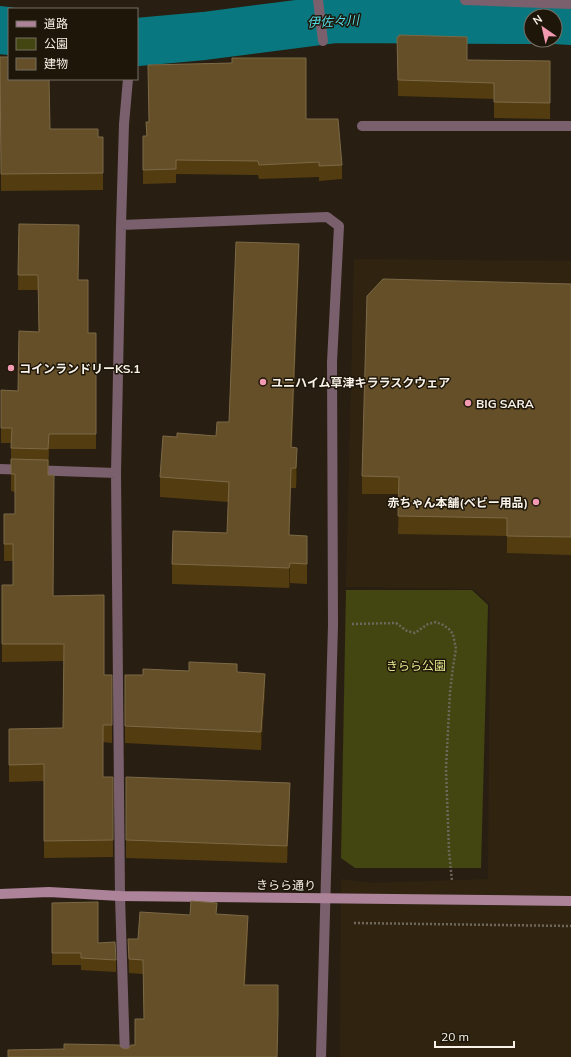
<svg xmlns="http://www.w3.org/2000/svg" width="571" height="1057" viewBox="0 0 571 1057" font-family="Mulish,'Noto Sans JP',sans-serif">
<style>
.built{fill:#302411}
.green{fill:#434611}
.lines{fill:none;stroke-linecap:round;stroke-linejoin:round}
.river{stroke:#08777f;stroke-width:48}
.path{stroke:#6f675b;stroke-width:2.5;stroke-dasharray:2 2;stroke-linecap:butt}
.lane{stroke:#7a606d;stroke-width:10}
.street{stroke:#7a606d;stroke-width:10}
.secondary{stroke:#ad8399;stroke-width:10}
.wall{fill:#533c10}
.shaded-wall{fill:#3b2807}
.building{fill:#654f28;stroke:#7c6946}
.poi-dot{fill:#f19ab1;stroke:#1e1609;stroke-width:1.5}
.labels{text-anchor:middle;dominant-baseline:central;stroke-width:3;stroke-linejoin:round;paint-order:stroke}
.poi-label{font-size:12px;font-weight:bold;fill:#f8f2e9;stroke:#1e1609;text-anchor:start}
.park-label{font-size:12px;fill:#e2e98c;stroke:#1e1609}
.street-label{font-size:12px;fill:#f8f2e9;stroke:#1e1609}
.water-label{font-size:13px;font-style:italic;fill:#52dae5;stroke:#1e1609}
</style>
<rect width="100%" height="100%" fill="#281f12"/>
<path class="built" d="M 354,259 L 571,261 L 571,1057 L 340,1057 L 341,879 L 372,883 L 488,879 L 490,604 L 473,589 L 346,587 Z"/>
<path class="green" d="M 346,590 L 472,590 L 488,605 L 481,868 L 355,868 L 341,858 Z"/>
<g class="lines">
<path class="river" d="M 555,20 L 571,21
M 0,30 L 9,31
M 137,42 L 204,36 L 336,19 L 531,20"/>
<path class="path" d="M 352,624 L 396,623 L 407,631 L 415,633 L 428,624 L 436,622 L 443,625 L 449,629 L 453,634 L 456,649 L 453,667 L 450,692 L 446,769 L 449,851 L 452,881
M 354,923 L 571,926"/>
<path class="lane" d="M 362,126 L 571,126"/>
<path class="street" d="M 318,0 L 323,41
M 465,0 L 571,4
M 121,225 L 327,217 L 339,226 L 332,362 L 333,625 L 321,1057
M 0,469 L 116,473
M 125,1057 L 120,896 L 116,473 L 121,225 L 124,124 L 128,79"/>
<path class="secondary" d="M 0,894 L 49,892 L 120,896 L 571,901"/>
</g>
<path class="wall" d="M 397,37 L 467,60 L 550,61 L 550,119 L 494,118 L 494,99 L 398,96 Z
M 0,57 L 50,129 L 98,137 L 103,137 L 103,190 L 1,191 Z
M 306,119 L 342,165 L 342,179 L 319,181 L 319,177 L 259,179 L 258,175 L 176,174 L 176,183 L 143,184 L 143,136 L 146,136 L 146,122 Z
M 19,224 L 78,280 L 88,333 L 96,333 L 96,449 L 49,449 L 48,475 L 53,596 L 104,675 L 112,675 L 112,743 L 103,742 L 103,777 L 113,777 L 113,857 L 44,858 L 44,781 L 9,782 L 9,729 L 63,728 L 64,661 L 2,662 L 2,585 L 13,585 L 13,561 L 4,561 L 4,514 L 15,514 L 15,492 L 11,491 L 11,443 L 1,443 L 1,390 L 18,391 L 39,332 L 38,290 L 18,290 Z
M 299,264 L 292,447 L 297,468 L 296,488 L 291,488 L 289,535 L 307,556 L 307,584 L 290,583 L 289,588 L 172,584 L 172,564 L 227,533 L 228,502 L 160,497 L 160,477 L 177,437 L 216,436 L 229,422 Z
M 571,284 L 571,555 L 507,553 L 507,536 L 398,534 L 399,494 L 362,494 L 362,476 Z
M 189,671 L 237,672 L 265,691 L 261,750 L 125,743 L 125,675 L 143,675 Z
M 126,777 L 290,801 L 287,863 L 126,858 Z
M 52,903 L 98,943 L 116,960 L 116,972 L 81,970 L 81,965 L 52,965 Z
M 217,914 L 248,931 L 245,985 L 278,1028 L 277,1057 L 8,1057 L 64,1049 L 122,1048 L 126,1049 L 135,1045 L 144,1019 L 143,974 L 129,973 L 128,939 L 138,939 L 190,915 Z"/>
<path class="shaded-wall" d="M 299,244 L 299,264 L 291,467 L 291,447 Z
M 297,448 L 297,468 L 296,488 L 296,468 Z
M 291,468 L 291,488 L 289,555 L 289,535 Z
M 290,563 L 290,583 L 289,588 L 289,568 Z
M 265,674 L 265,691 L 261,750 L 261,732 Z
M 290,783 L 290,801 L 287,863 L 287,846 Z
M 248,916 L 248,931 L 244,999 L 244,985 Z"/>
<path class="building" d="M 399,35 L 467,37 L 467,60 L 550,61 L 550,103 L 494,102 L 494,83 L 398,80 L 397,37 L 399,37 Z
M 0,57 L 9,57 L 9,79 L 49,79 L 50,129 L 98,129 L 98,137 L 103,137 L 103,173 L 1,174 Z
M 232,58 L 306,58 L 306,119 L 338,119 L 342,165 L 319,166 L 319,162 L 259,165 L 258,161 L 176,160 L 176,169 L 143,170 L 143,136 L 147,136 L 146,122 L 149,122 L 148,65 L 232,63 Z
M 19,224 L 79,225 L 78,280 L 88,280 L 88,333 L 96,333 L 96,434 L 49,434 L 48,449 L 11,448 L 12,428 L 1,428 L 1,390 L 18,391 L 19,331 L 39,332 L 38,275 L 18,275 Z
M 236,242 L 299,244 L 291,447 L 297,448 L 296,468 L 291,468 L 289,535 L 307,536 L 307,564 L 290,563 L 289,568 L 172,564 L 173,531 L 227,533 L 229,482 L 160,477 L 163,436 L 177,437 L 177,433 L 216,436 L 217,422 L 229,422 Z
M 383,279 L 571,284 L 571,537 L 507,536 L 507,518 L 398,516 L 399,477 L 362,476 L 367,296 Z
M 11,459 L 48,460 L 48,475 L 54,475 L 53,596 L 104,595 L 104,675 L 112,675 L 112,725 L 103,725 L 103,777 L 113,777 L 113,840 L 44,841 L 44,764 L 9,765 L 9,729 L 63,728 L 64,644 L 2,644 L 2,585 L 13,585 L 13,544 L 4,544 L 4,514 L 15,514 L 15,474 L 11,474 Z
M 189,662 L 237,664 L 237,672 L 265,674 L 261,732 L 125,726 L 125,675 L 143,675 L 143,669 L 189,671 Z
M 126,777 L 290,783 L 287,846 L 126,840 Z
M 191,901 L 217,903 L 216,914 L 248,916 L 244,985 L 278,985 L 278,1014 L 277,1057 L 8,1057 L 8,1050 L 64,1049 L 64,1044 L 119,1045 L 122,1048 L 126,1049 L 129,1048 L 131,1045 L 135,1045 L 135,1019 L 144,1019 L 143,960 L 129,959 L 128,939 L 138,939 L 140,912 L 190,915 Z
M 98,902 L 98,943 L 115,942 L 116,960 L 81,958 L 81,953 L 52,953 L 52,903 Z"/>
<g class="poi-dot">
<circle cx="11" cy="368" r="4"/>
<circle cx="263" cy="382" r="4"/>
<circle cx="468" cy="403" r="4"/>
<circle cx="536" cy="502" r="4"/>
</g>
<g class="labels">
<g class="poi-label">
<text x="19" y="368">コインランドリーKS.1</text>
<text x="271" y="382">ユニハイム草津キララスクウェア</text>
<text x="476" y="403">BIG SARA</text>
<text x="528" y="502" text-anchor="end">赤ちゃん本舗(ベビー用品)</text>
</g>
<g class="park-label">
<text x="416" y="665">きらら公園</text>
</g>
<g class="street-label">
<text transform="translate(286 885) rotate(1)">きらら通り</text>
</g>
<g class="water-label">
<text transform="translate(333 21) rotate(-3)">伊佐々川</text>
</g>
</g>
<rect x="8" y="8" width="130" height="72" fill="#1e1609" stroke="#756e63"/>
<rect x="16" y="21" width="20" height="6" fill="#ad8399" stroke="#756e63"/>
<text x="44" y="28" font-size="12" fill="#f8f2e9">道路</text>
<rect x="16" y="38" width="20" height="12" fill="#434611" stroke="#756e63"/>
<text x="44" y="48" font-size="12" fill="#f8f2e9">公園</text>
<rect x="16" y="58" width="20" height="12" fill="#654f28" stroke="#756e63"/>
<text x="44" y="68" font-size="12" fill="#f8f2e9">建物</text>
<g transform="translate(543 28) rotate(326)"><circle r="19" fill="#1e1609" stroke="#756e63"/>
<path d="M0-3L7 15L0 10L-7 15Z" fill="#f19ab1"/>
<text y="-6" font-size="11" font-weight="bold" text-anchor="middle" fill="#f8f2e9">N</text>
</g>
<path d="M435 1041v6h79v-6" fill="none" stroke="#f8f2e9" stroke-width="2"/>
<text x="441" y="1041" font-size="12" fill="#f8f2e9" stroke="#1e1609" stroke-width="3" paint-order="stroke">20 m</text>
</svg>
